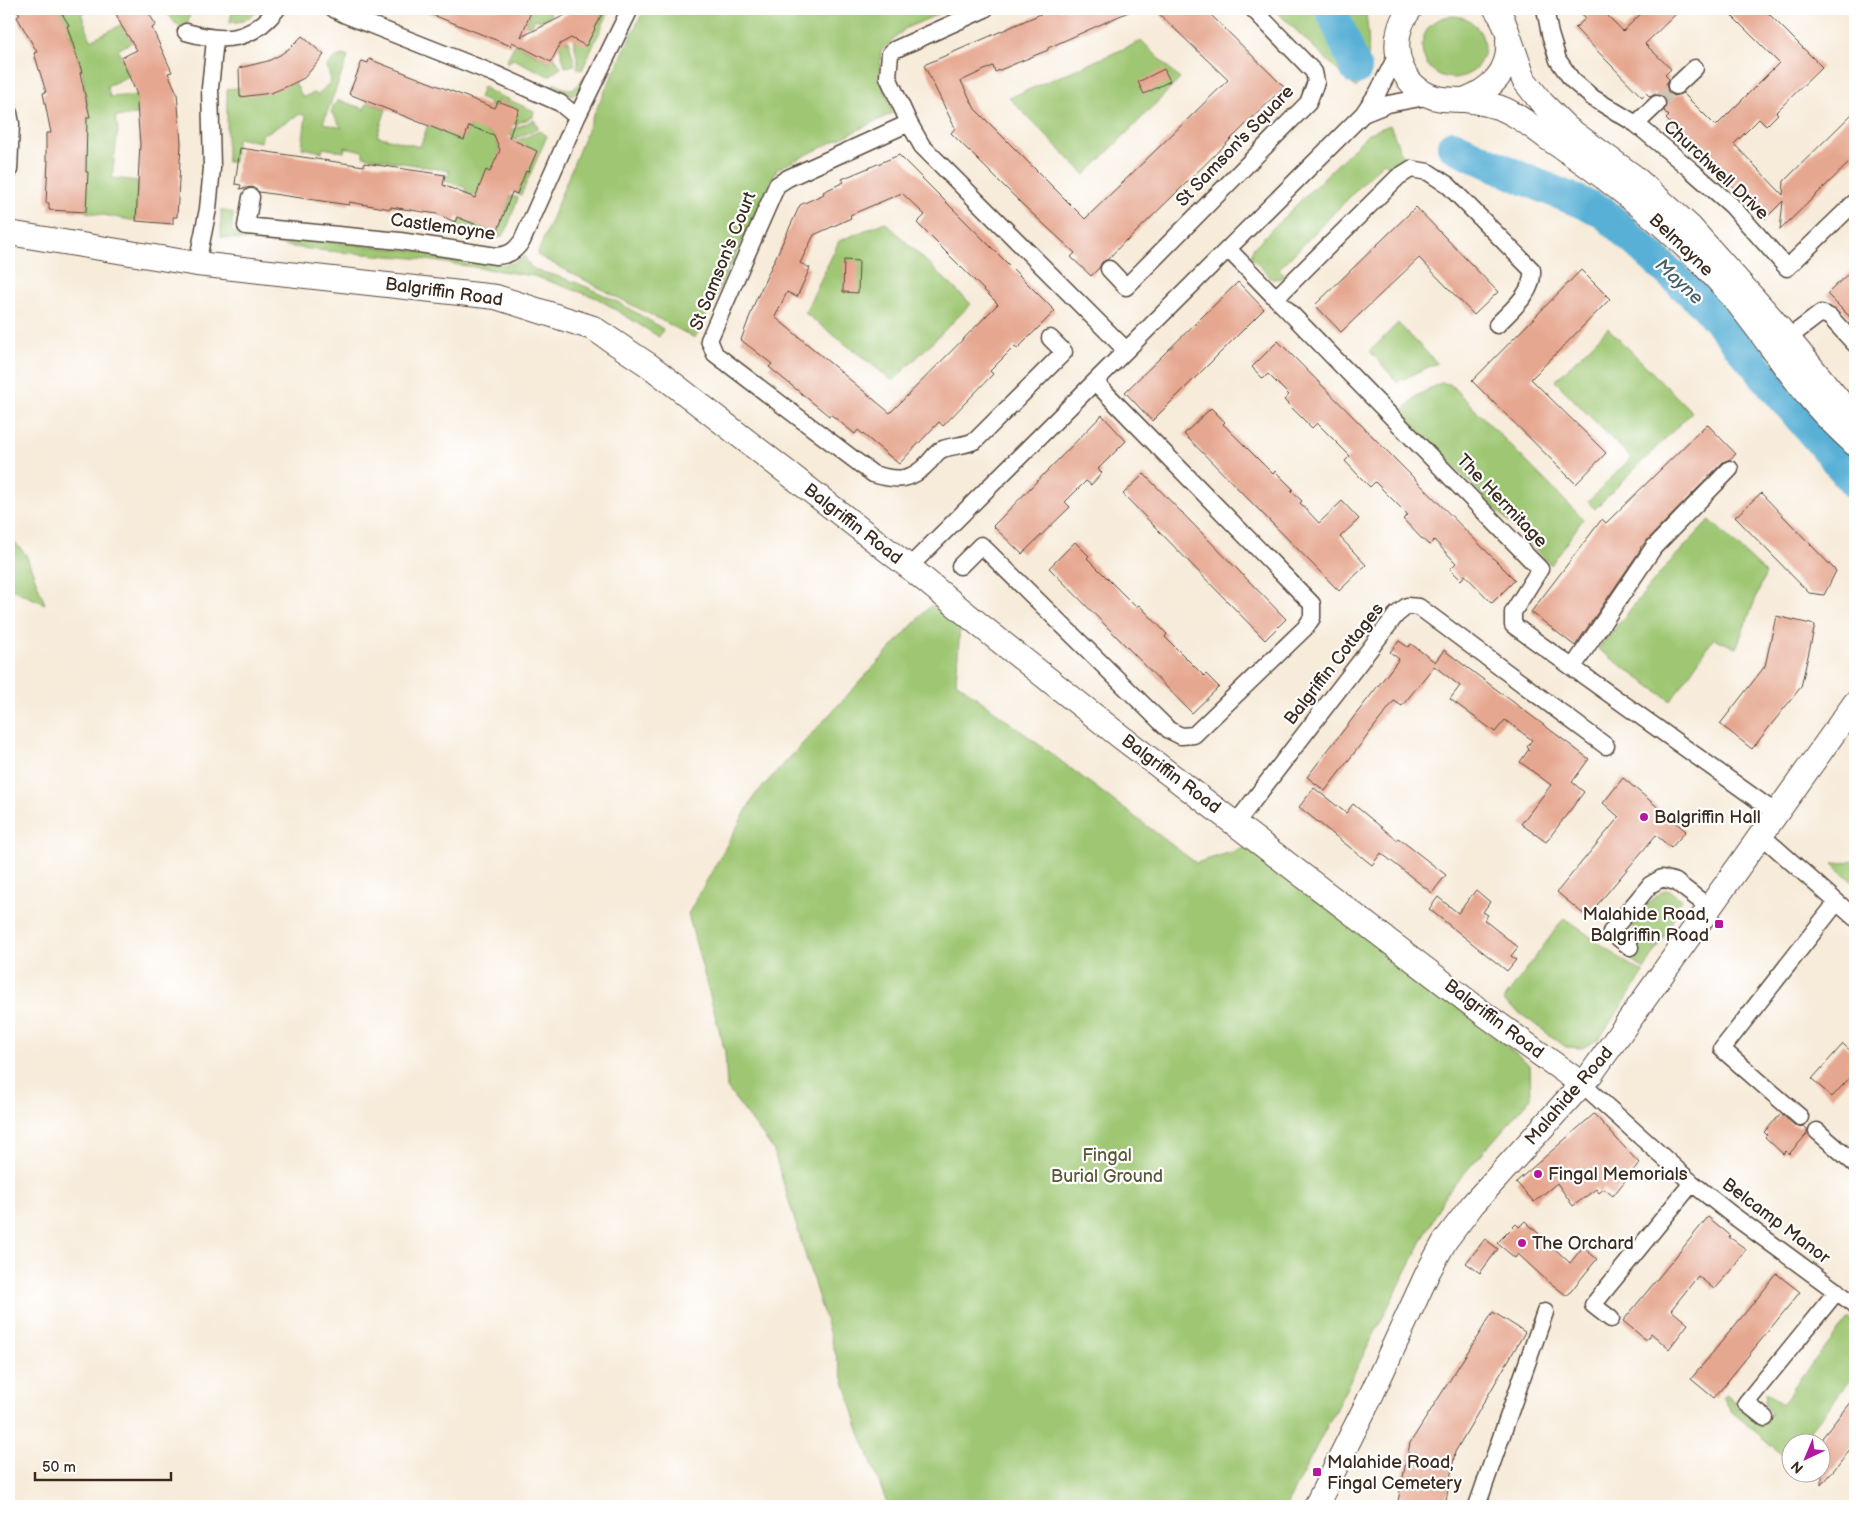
<svg xmlns="http://www.w3.org/2000/svg" width="1864" height="1515" viewBox="0 0 1864 1515" font-family="'Balsamiq Sans',sans-serif">
<style>
.green{fill:#9fc773;stroke:#6d7848}
.lines{fill:none;stroke-linecap:round;stroke-linejoin:round}
.river{stroke:#59b0d6;stroke-width:32}
.building{fill:#e6a790;fill-rule:evenodd}
.street-tunnel{stroke:#d1c4b4;stroke-width:16;stroke-dasharray:16 8;stroke-linecap:butt}
.street-casing{stroke:#57473a;stroke-width:19}
.secondary-casing{stroke:#57473a;stroke-width:26}
.street{stroke:#fff;stroke-width:16}
.secondary{stroke:#fff;stroke-width:24}
.poi-dot{fill:#b5179e;stroke:#fff;stroke-width:2}
.labels{text-anchor:middle;dominant-baseline:central;stroke-width:4.5;stroke-linejoin:round;paint-order:stroke}
.street-label{font-size:18px;fill:#3b2a1e;stroke:#fff}
.poi-label{font-size:18px;fill:#3b2a1e;stroke:#fff;text-anchor:start}
.park-label{font-size:18px;fill:#595938;stroke:#fff}
.water-label{font-size:19px;font-style:italic;fill:#476068;stroke:#fff}
</style>
<rect width="100%" height="100%" fill="#fff"/>
<filter id="ink" filterUnits="userSpaceOnUse"><feTurbulence type="fractalNoise" baseFrequency=".02" numOctaves="2"/><feDisplacementMap in="SourceGraphic" scale="10" xChannelSelector="R" yChannelSelector="G"/><feConvolveMatrix kernelMatrix="1 2 1 2 8 2 1 2 1" color-interpolation-filters="sRGB"/></filter>
<filter id="wash" filterUnits="userSpaceOnUse"><feTurbulence type="fractalNoise" baseFrequency=".0096" numOctaves="4" result="noise"/><feDisplacementMap in="SourceGraphic" scale="20" xChannelSelector="R" yChannelSelector="G"/><feGaussianBlur stdDeviation="1.12" result="paint"/><feColorMatrix in="noise" values="0 0 0 0 0 0 0 0 0 0 0 0 0 0 0 0 0 1.4 0 .05"/><feComposite in="paint" operator="in"/></filter>
<g filter="url(#wash)">
<rect width="100%" height="100%" fill="#f7ebd9"/>
<path class="green" d="M 59,9 L 103,9 L 81,13 L 91,40 L 121,25 L 132,42 L 118,50 L 129,76 L 107,86 L 110,97 L 137,95 L 138,115 L 115,117 L 118,129 L 112,178 L 138,181 L 136,221 L 86,212 L 87,172 L 86,172 L 87,117 L 89,117 L 82,72 L 70,34 L 49,36 L 69,27 Z
M 164,9 L 191,9 L 186,32 L 176,24 Z
M 221,9 L 262,9 L 243,21 L 230,23 L 232,11 Z
M 532,9 L 552,9 L 549,10 L 551,15 L 541,21 L 535,19 L 531,27 L 526,25 Z
M 605,9 L 610,9 L 582,70 L 577,68 L 578,63 L 573,37 L 576,40 L 586,45 Z
M 644,9 L 951,9 L 906,28 L 881,51 L 880,75 L 893,113 L 777,169 L 695,338 L 537,255 L 592,118 Z
M 1274,9 L 1365,9 C 1368,21 1370,55 1367,67 C 1366,75 1360,82 1356,88 Z
M1422 47a31 31 0 1 1 62 0a31 31 0 1 1-62 0Z
M 568,40 L 575,65 L 565,67 L 559,44 Z
M 1142,41 L 1180,79 L 1085,175 L 1009,98 Z
M 515,44 L 550,62 L 554,56 L 561,68 L 549,76 L 513,59 L 508,63 L 506,62 Z
M 343,55 L 348,57 L 323,123 L 342,128 L 331,112 L 334,104 L 339,100 L 364,109 L 367,102 L 386,109 L 377,136 L 420,147 L 428,125 L 464,139 L 478,106 L 487,110 L 490,103 L 479,98 L 483,86 L 487,88 L 487,90 L 534,111 L 533,117 L 508,127 L 519,109 L 497,101 L 486,132 L 494,135 L 500,150 L 497,158 L 528,172 L 514,142 L 540,131 L 547,136 L 521,195 L 517,194 L 521,184 L 486,171 L 476,198 L 474,196 L 465,192 L 466,188 L 445,181 L 450,171 L 363,156 L 363,151 L 345,147 L 344,152 L 323,148 L 322,152 L 302,148 L 306,116 L 300,114 L 268,132 L 263,133 L 261,142 L 237,138 L 234,162 L 227,162 L 227,89 L 294,82 L 303,97 L 314,93 L 318,95 L 331,81 L 327,66 C 331,59 335,57 343,55 Z
M 584,76 L 590,79 C 577,96 570,99 551,89 L 554,83 C 569,91 575,93 584,76 Z
M 534,120 L 538,128 L 513,140 L 509,131 Z
M 1390,125 L 1407,167 L 1394,172 L 1384,162 L 1279,269 L 1289,278 L 1272,279 L 1251,257 L 1253,248 L 1369,133 Z
M 511,196 L 518,198 L 506,231 L 501,237 L 486,239 L 439,230 L 442,227 L 456,227 L 461,219 L 497,233 Z
M 221,210 L 233,213 L 232,232 L 418,251 L 504,265 L 516,262 L 524,256 L 530,266 L 537,271 C 584,281 623,304 663,329 L 659,337 L 597,298 L 534,276 L 413,258 L 316,250 L 221,237 Z
M 885,222 L 971,304 L 893,381 L 805,313 L 839,241 Z
M 1398,323 L 1437,363 L 1397,382 L 1370,351 Z
M 1608,328 L 1692,412 L 1595,509 L 1588,502 L 1631,458 L 1555,381 Z
M 1441,383 L 1450,384 L 1583,519 L 1551,565 L 1408,420 L 1403,411 L 1416,396 Z
M 1710,520 L 1766,573 L 1736,648 L 1714,638 L 1671,701 L 1598,649 L 1666,566 Z
M 9,536 L 26,555 L 45,604 L 9,588 Z
M 931,605 L 960,627 L 956,682 L 1196,863 L 1254,845 L 1530,1065 L 1531,1098 L 1446,1194 L 1286,1506 L 888,1506 L 858,1427 L 773,1149 L 727,1088 L 725,1052 L 688,914 L 755,795 Z
M 1855,861 L 1855,884 L 1833,864 Z
M 1665,890 L 1671,891 L 1682,900 L 1668,930 L 1644,970 L 1628,957 L 1638,944 C 1637,939 1634,933 1634,927 C 1635,916 1655,895 1665,890 Z
M 1564,918 L 1627,963 L 1644,973 L 1599,1039 L 1582,1048 L 1566,1047 L 1503,1001 Z
M 1849,1318 L 1855,1324 L 1855,1375 L 1801,1442 L 1792,1442 L 1791,1462 L 1731,1411 L 1723,1397 L 1726,1394 L 1736,1402 L 1734,1405 L 1761,1425 L 1771,1413 L 1765,1403 L 1766,1392 L 1782,1404 L 1794,1389 L 1792,1388 Z"/>
<g class="lines">
<path class="river" d="M 1331,9 L 1356,69
M 1453,146 L 1524,179 L 1602,211 L 1706,306 L 1855,483"/>
</g>
<g id="blocks">
<path class="building" d="M 17,9 L 59,9 L 69,25 L 67,26 L 82,72 L 80,73 L 90,117 L 87,117 L 86,172 L 88,172 L 86,212 L 49,210 L 49,203 L 46,203 L 48,160 L 46,160 L 46,133 L 51,133 L 43,93 L 46,92 L 34,53 L 37,52 L 17,17 L 20,15 Z
M 114,9 L 146,9 L 156,25 L 152,28 L 172,72 L 168,73 L 177,93 L 181,143 L 177,217 L 173,217 L 173,224 L 136,221 L 140,144 L 136,92 L 121,58 L 137,50 L 121,25 Z
M 418,9 L 532,9 L 521,37 L 577,9 L 605,9 L 594,28 L 595,29 L 586,46 L 571,38 L 560,44 L 551,62 L 512,42 L 511,46 Z
M 1052,9 L 1135,9 L 1048,48 L 1048,50 L 995,72 L 993,66 L 961,81 L 975,109 L 1085,219 L 1228,80 L 1154,9 L 1205,9 L 1284,87 L 1127,241 L 1126,240 L 1108,259 L 1102,262 L 1099,268 L 1091,276 L 1071,257 L 1075,253 L 1023,205 L 951,133 L 955,128 L 924,65 Z
M 1576,9 L 1601,9 L 1623,31 L 1646,9 L 1681,9 L 1645,44 L 1671,69 L 1665,75 L 1669,79 L 1666,84 L 1668,92 L 1674,96 L 1683,93 L 1716,126 L 1779,63 L 1725,9 L 1764,9 L 1822,67 L 1776,112 L 1778,114 L 1766,126 L 1759,119 L 1734,144 L 1783,195 L 1784,181 L 1855,111 L 1855,157 L 1780,230 L 1783,201 L 1765,219 L 1666,119 L 1669,116 L 1664,111 L 1667,102 L 1664,97 L 1655,94 L 1650,97 L 1646,93 L 1642,97 L 1575,28 L 1586,18 Z
M 302,36 L 324,55 L 304,78 L 288,86 L 271,93 L 240,97 L 239,68 L 268,61 L 280,55 L 291,47 Z
M 369,59 L 495,108 L 498,101 L 519,109 L 509,138 L 537,151 L 528,172 L 526,171 L 517,194 L 512,192 L 497,233 L 457,217 L 455,222 L 437,214 L 391,207 L 391,209 L 349,202 L 349,205 L 308,199 L 259,192 L 252,187 L 240,189 L 241,185 L 235,184 L 240,148 L 364,166 L 364,163 L 445,175 L 443,185 L 475,198 L 486,170 L 490,172 L 500,150 L 494,135 L 469,126 L 464,140 L 349,94 L 362,61 L 368,63 Z
M 1164,69 L 1170,81 L 1144,94 L 1138,82 Z
M 899,155 L 1055,311 L 1017,349 L 1015,346 L 990,371 L 993,374 L 943,426 L 939,422 L 899,464 L 858,430 L 855,434 L 830,414 L 829,416 L 769,367 L 772,364 L 741,340 L 755,302 L 800,205 L 824,194 L 823,192 L 844,182 L 842,179 ZM 902,193 L 925,215 L 917,223 L 998,304 L 890,413 L 775,317 L 787,292 L 797,297 L 810,268 L 800,263 L 814,235 L 851,218 L 850,215 Z
M 1416,207 L 1498,292 L 1474,315 L 1419,258 L 1341,332 L 1315,305 Z
M 844,260 L 859,261 L 858,293 L 843,292 Z
M 1855,267 L 1855,322 L 1827,294 Z
M 1581,270 L 1610,299 L 1531,379 L 1606,453 L 1576,484 L 1472,381 Z
M 1238,282 L 1264,309 L 1152,421 L 1125,392 Z
M 1278,341 L 1515,580 L 1492,603 L 1465,575 L 1461,580 L 1450,569 L 1456,563 L 1434,540 L 1429,545 L 1421,538 L 1403,519 L 1408,515 L 1375,482 L 1370,487 L 1359,476 L 1345,461 L 1350,456 L 1317,423 L 1312,428 L 1284,400 L 1289,395 L 1268,374 L 1263,379 L 1252,367 Z
M 1211,408 L 1225,422 L 1223,424 L 1273,474 L 1275,471 L 1293,489 L 1291,491 L 1302,501 L 1300,503 L 1319,523 L 1342,501 L 1359,519 L 1340,537 L 1366,565 L 1339,591 L 1184,434 Z
M 1102,415 L 1126,441 L 1098,469 L 1102,473 L 1091,485 L 1086,481 L 1065,502 L 1070,507 L 1022,554 L 993,526 Z
M 1707,424 L 1736,454 L 1730,459 L 1723,462 L 1640,548 L 1641,549 L 1575,646 L 1531,612 L 1602,519 L 1606,523 Z
M 1144,474 L 1286,619 L 1265,640 L 1123,494 Z
M 1761,493 L 1836,571 L 1824,595 L 1809,593 L 1735,517 Z
M 1075,542 L 1089,556 L 1087,558 L 1136,607 L 1139,605 L 1167,634 L 1165,637 L 1204,676 L 1206,674 L 1219,687 L 1192,713 L 1049,568 Z
M 1776,616 L 1815,625 L 1801,687 L 1752,749 L 1720,724 L 1765,666 Z
M 1399,641 L 1408,647 L 1411,644 L 1435,662 L 1444,650 L 1589,759 L 1572,782 L 1584,792 L 1546,842 L 1521,824 L 1551,785 L 1520,762 L 1529,749 L 1527,747 L 1532,740 L 1505,720 L 1495,732 L 1450,699 L 1460,686 L 1434,666 L 1402,706 L 1394,701 L 1325,791 L 1307,777 L 1399,659 L 1390,652 Z
M 1623,778 L 1686,831 L 1671,848 L 1656,835 L 1587,917 L 1557,892 L 1619,817 L 1603,803 Z
M 1314,788 L 1346,813 L 1353,804 L 1397,840 L 1398,838 L 1446,875 L 1432,893 L 1381,853 L 1372,865 L 1299,807 Z
M 1476,890 L 1490,902 L 1483,912 L 1488,915 L 1484,920 L 1518,947 L 1511,956 L 1516,960 L 1507,971 L 1429,909 L 1438,897 L 1458,913 Z
M 1843,1044 L 1855,1055 L 1855,1072 L 1832,1097 L 1812,1079 Z
M 1594,1114 L 1639,1163 L 1613,1196 L 1604,1189 L 1599,1193 L 1596,1189 L 1573,1206 L 1557,1183 L 1534,1202 L 1516,1182 Z
M 1781,1114 L 1794,1125 L 1799,1127 L 1804,1126 L 1807,1129 L 1807,1134 L 1789,1154 L 1786,1151 L 1783,1154 L 1765,1137 L 1767,1135 L 1764,1132 Z
M 1708,1217 L 1731,1236 L 1729,1237 L 1746,1249 L 1731,1270 L 1714,1289 L 1698,1276 L 1671,1310 L 1688,1324 L 1669,1349 L 1651,1333 L 1646,1340 L 1623,1321 Z
M 1525,1221 L 1570,1263 L 1583,1247 L 1597,1259 L 1567,1296 L 1544,1278 L 1518,1254 L 1515,1258 L 1497,1243 L 1516,1224 L 1519,1227 Z
M 1485,1239 L 1498,1249 L 1480,1273 L 1466,1263 Z
M 1777,1274 L 1800,1292 L 1714,1398 L 1691,1379 Z
M 1493,1312 L 1525,1332 L 1455,1452 L 1445,1506 L 1397,1506 L 1410,1443 Z
M 1855,1396 L 1855,1443 L 1822,1485 L 1822,1438 Z"/>
</g>
</g>
<g filter="url(#ink)">
<use href="#blocks" fill-opacity="0" stroke="#57473a" stroke-width="1"/>
<g class="lines">
<path class="street-tunnel" d="M 1657,104 L 1676,86"/>
<g class="street-casing">
<path id="street" d="M 334,9 L 346,15 L 495,74 L 560,103 L 577,117
M 985,9 L 894,50 L 890,54 L 888,77 L 909,123 L 922,146 L 1126,350
M 1545,9 L 1550,34 L 1558,60 L 1572,80 L 1593,98 L 1636,124 L 1690,169 L 1731,205 L 1787,268 L 1855,202
M 186,32 C 224,43 251,42 277,9
M 1676,86 L 1695,68
M 9,113 L 11,124 L 9,170
M 1363,114 L 1388,104 L 1431,96
M 909,123 L 788,178 L 777,185 L 709,340 L 715,354 L 873,474 C 897,481 911,482 929,462 C 933,458 937,451 943,449 C 954,445 966,446 976,440 L 1064,352 L 1050,338
M 1636,124 L 1657,104
M 251,197 L 246,226 L 400,241 L 496,256 C 509,255 514,252 522,241 L 577,117 L 630,9
M 1228,249 L 1540,569 L 1513,612 L 1513,625 L 1776,813
M 197,264 L 208,209 L 212,168 L 210,88 L 215,40
M 1109,269 L 1126,287 L 1308,103 L 1316,82 L 1314,72 L 1253,9
M 1276,298 L 1398,177 L 1411,169 L 1428,172 L 1448,185 L 1532,270 C 1534,293 1512,309 1497,325
M 1787,339 L 1821,313 L 1830,317 L 1855,344
M 960,566 L 981,545 L 1169,730 L 1181,736 L 1194,735 L 1305,628 L 1312,618 L 1312,604 L 1095,382
M 909,567 L 1363,114 L 1378,92 L 1397,55
M 1573,667 L 1654,547 L 1730,469
M 1236,823 L 1396,615 L 1407,606 L 1419,607 L 1606,746
M 1761,835 L 1855,918
M 1630,947 L 1611,932 L 1650,885 L 1662,878 L 1676,882 L 1710,908
M 1582,1084 L 1692,1183 L 1731,1214 L 1855,1305
M 1800,1117 L 1722,1049 L 1837,902
M 1817,1131 L 1855,1164
M 1611,1319 L 1593,1305 L 1692,1183
M 1765,1418 L 1746,1403 L 1837,1291
M 1477,1506 L 1545,1312"/>
</g>
<g class="secondary-casing">
<path id="secondary" d="M 1410,9 C 1388,37 1395,79 1428,95 C 1440,101 1452,99 1465,100 C 1474,101 1485,103 1494,106 C 1512,110 1534,128 1549,139 C 1613,181 1674,230 1725,288 C 1761,328 1788,376 1825,415 C 1835,425 1845,435 1855,444
M 1496,9 L 1502,18 L 1507,31 L 1524,80 L 1542,103 L 1567,128 L 1633,176 L 1690,227 L 1772,319 L 1855,420
M 1464,100 C 1491,90 1511,72 1508,40
M 9,233 L 197,264 L 496,297 L 593,328 L 650,366 L 909,567 L 981,626 L 1121,737 L 1487,1016 L 1582,1084
M 1316,1506 L 1368,1402 L 1428,1272 L 1445,1241 L 1473,1204 L 1591,1074 L 1855,703"/>
</g>
<use href="#street" class="street"/>
<use href="#secondary" class="secondary"/>
</g>
</g>
<g class="poi-dot">
<circle cx="1644" cy="817" r="5"/>
<rect x="1714" y="919" width="10" height="10" rx="2.5"/>
<circle cx="1538" cy="1174" r="5"/>
<circle cx="1522" cy="1243" r="5"/>
<rect x="1312" y="1467" width="10" height="10" rx="2.5"/>
</g>
<g class="labels">
<g class="street-label">
<text transform="translate(1235 146) rotate(-46)">St Samson's Square</text>
<text transform="translate(1716 170) rotate(43)">Churchwell Drive</text>
<text transform="translate(443 227) rotate(8)">Castlemoyne</text>
<text transform="translate(1681 245) rotate(44)">Belmayne</text>
<text transform="translate(723 261) rotate(-68)">St Samson's Court</text>
<text transform="translate(444 292) rotate(8)">Balgriffin Road</text>
<text transform="translate(1502 501) rotate(46)">The Hermitage</text>
<text transform="translate(853 524) rotate(38)">Balgriffin Road</text>
<text transform="translate(1334 664) rotate(-52)">Balgriffin Cottages</text>
<text transform="translate(1171 774) rotate(37)">Balgriffin Road</text>
<text transform="translate(1494 1019) rotate(37)">Balgriffin Road</text>
<text transform="translate(1569 1096) rotate(-49)">Malahide Road</text>
<text transform="translate(1776 1221) rotate(37)">Belcamp Manor</text>
</g>
<g class="poi-label">
<text x="1654" y="817">Balgriffin Hall</text>
<text x="1709" y="914" text-anchor="end">Malahide Road,<tspan x="1709" dy="21">Balgriffin Road</tspan></text>
<text x="1548" y="1174">Fingal Memorials</text>
<text x="1532" y="1243">The Orchard</text>
<text x="1327" y="1462">Malahide Road,<tspan x="1327" dy="21">Fingal Cemetery</tspan></text>
</g>
<g class="park-label">
<text x="1107" y="1155">Fingal<tspan x="1107" dy="21">Burial Ground</tspan></text>
</g>
<g class="water-label">
<text transform="translate(1679 282) rotate(43)">Mayne</text>
</g>
</g>
<rect width="1864" height="1515" fill="none" stroke="#fff" stroke-width="30"/>
<g transform="translate(1806 1458) rotate(224)"><circle r="24" fill="#ffffff" stroke="#b1aaa5"/>
<path d="M0-4L9 19L0 12L-9 19Z" fill="#b5179e"/>
<text y="-8" font-size="14" font-weight="bold" text-anchor="middle" fill="#3b2a1e">N</text>
</g>
<path d="M35 1472v8h136v-8" fill="none" stroke="#3b2a1e" stroke-width="2.5"/>
<text x="42" y="1472" font-size="15" fill="#3b2a1e" stroke="#ffffff" stroke-width="4" paint-order="stroke">50 m</text>
</svg>
